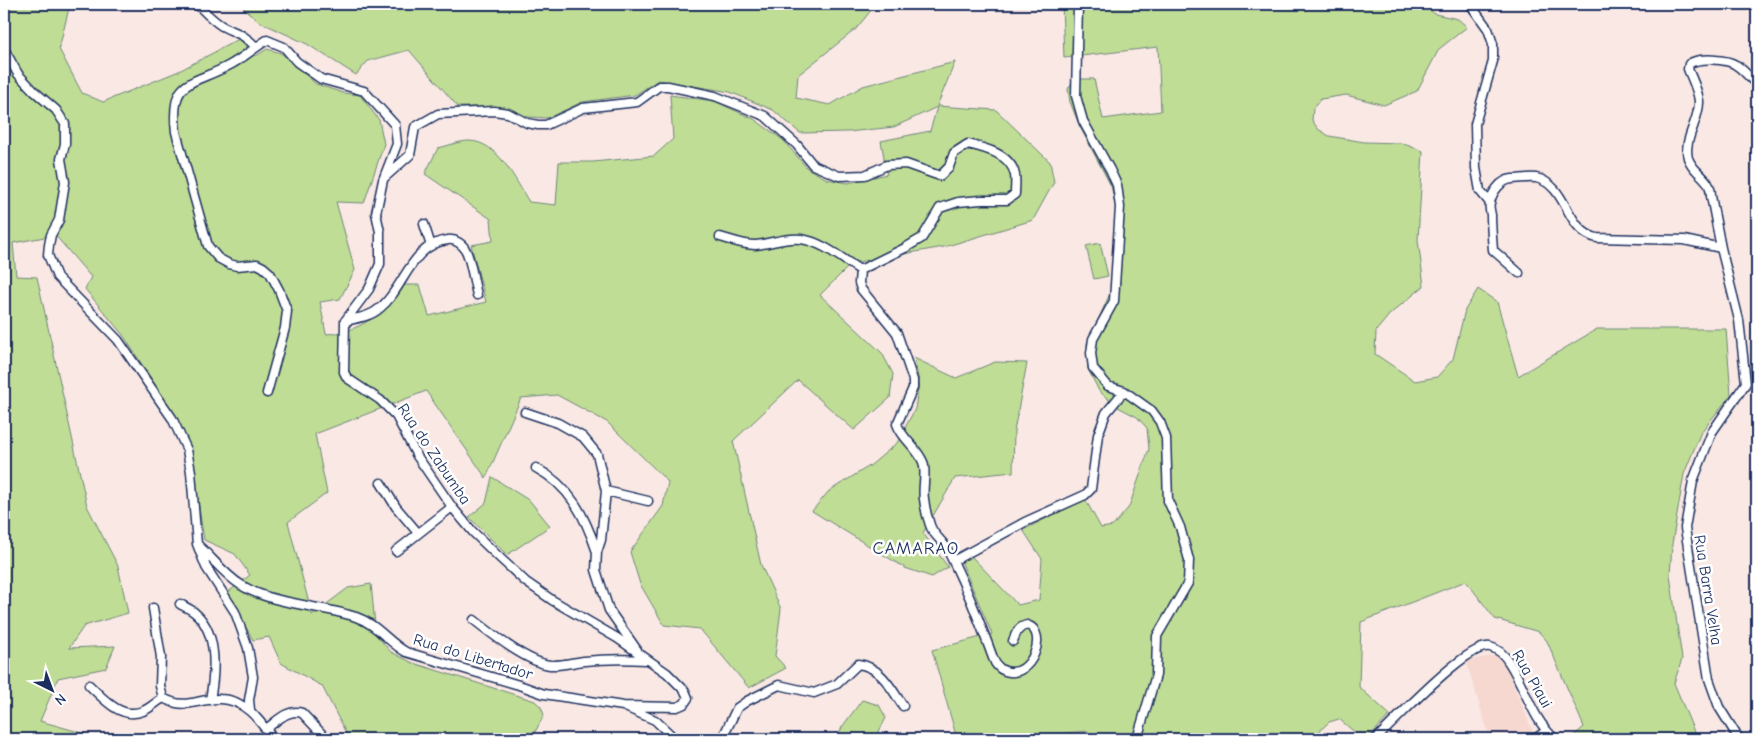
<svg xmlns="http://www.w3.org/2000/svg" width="1761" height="743" viewBox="0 0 1761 743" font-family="'Comic Neue',sans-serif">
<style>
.built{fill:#f6d8d1}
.green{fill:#c0dd95;stroke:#6e867a}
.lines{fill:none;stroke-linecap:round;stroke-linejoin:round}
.minor-casing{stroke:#1b2f5e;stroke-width:11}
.minor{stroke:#fff;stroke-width:8}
.labels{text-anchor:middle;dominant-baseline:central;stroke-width:5;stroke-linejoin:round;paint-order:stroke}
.street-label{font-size:16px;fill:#1b2f5e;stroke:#fff}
.neighbourhood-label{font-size:18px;letter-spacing:1px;fill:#1b2f5e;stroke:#fff}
</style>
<rect width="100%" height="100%" fill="#fae8e4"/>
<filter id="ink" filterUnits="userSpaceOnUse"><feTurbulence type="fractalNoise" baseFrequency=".02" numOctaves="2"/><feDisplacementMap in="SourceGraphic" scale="10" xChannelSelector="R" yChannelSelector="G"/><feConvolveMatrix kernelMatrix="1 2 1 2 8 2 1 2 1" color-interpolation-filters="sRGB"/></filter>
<g filter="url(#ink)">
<path class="built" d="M 1496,655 L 1506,667 L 1533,732 L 1522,739 L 1490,739 L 1466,661 Z"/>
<path class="green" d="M 4,4 L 70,4 L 59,49 L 82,93 L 103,102 L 179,71 L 239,39 L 256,56 L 267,49 L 281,53 L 316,84 L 343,93 L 360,95 L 379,120 L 384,144 L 364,203 L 336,202 L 355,270 L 340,299 L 320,302 L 326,334 C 358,333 386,313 402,285 L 420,285 L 429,316 L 486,302 L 471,245 L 493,241 L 491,219 L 425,174 L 438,148 C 448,146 459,141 469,141 C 498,141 516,181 529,202 L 556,205 L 559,162 L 593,162 L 654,156 L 673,139 L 670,95 L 714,101 L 754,119 L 783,140 L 807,168 L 827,179 L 848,183 L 887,174 L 881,141 L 930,131 L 937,107 L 894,127 L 848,132 L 800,133 L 773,110 L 730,92 L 658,80 L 635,95 L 582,102 L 548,118 L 529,117 L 505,107 L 458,107 L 409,50 L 368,61 L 356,75 L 307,44 L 258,21 L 239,4 L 876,4 L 856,29 L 798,75 L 796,98 L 830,105 L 863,86 L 955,62 L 937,106 L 996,110 L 1050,162 L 1054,182 L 1033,220 L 944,247 L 852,263 L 820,295 L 882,353 L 893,374 L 890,398 L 854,430 L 798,380 L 733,441 L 761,565 L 781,609 L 775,656 L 786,668 L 749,688 L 700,629 L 664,625 L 640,584 L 630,552 L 663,506 L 668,482 L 607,422 L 557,395 L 521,398 L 486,478 L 426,391 L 315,434 L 327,493 L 288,522 L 312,615 L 348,588 L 371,584 L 376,635 L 391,652 L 413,663 L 535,701 L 541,707 L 544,715 L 533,736 L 529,739 L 349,739 L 322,686 L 281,663 L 269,637 L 253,640 L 227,593 L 250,575 L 235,554 L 204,540 L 190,448 L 176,417 L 123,335 L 85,289 L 91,277 L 55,235 L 13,243 L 16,276 L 37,277 L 87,506 L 118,566 L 128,613 L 84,626 L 69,648 L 115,646 L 106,668 L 58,678 L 40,721 L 86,734 L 89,739 L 4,739 Z
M 1062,4 L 1427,4 L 1426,7 L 1435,14 L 1458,19 L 1467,27 L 1439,49 L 1417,91 L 1384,105 L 1346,95 L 1321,99 L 1313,108 L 1312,120 L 1318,129 L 1329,136 L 1364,142 L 1401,143 L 1423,151 L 1418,240 L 1424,286 L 1390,314 L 1376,331 L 1375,354 L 1415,381 L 1437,377 L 1453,359 L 1465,310 L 1478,289 L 1497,302 L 1518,376 L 1597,329 L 1726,329 L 1731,395 L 1701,432 L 1684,474 L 1672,544 L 1670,575 L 1682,659 L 1674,683 L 1697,739 L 1570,739 L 1584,727 L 1547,641 L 1539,632 L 1495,619 L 1466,581 L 1361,622 L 1359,687 L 1390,715 L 1367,739 L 1363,739 L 1339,719 L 1329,722 L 1311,739 L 1088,739 L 1088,731 L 1000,739 L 957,739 L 932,650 L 992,634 L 961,561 L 972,557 L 1018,605 L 1039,600 L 1042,559 L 1023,530 L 1085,499 L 1101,528 L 1113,526 L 1129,507 L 1149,449 L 1147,428 L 1137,417 L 1116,406 L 1099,391 L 1088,369 L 1087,343 L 1093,331 L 1112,289 L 1117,211 L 1111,186 L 1080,127 L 1070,102 L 1068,89 L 1074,79 L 1094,79 L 1103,119 L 1161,111 L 1158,47 L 1064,58 Z
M 1100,243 L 1108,276 L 1094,279 L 1086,246 Z
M 914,358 L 956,378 L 995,362 L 1027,363 L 1014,431 L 1013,472 L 955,478 L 923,533 L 948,567 L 932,577 L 905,568 L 812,511 L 829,491 L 871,465 L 897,443 L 915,409 L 919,382 Z
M 492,477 L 530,501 L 550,526 L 507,555 L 469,517 L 486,503 Z
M 862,700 L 879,705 L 886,718 L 875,739 L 837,739 L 842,727 Z"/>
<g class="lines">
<g class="minor-casing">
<path id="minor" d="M 197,4 C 205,12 212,20 222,26 C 237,34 243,33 256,47
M 1078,4 L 1076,96 L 1083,121 L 1110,170 L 1117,185 L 1120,207 L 1114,301 L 1093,339 L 1091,353 L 1093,368 L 1108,386 L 1124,391 L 1152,411 L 1160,422 L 1166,438 L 1168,501 L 1180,527 L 1189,560 L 1188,583 L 1157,636 L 1156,675 L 1137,739
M 1470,4 L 1488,29 L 1493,44 L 1493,61 L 1475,124 L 1476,168 L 1480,191 L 1490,203
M 4,49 L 18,74 L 34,91 L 56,110 L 65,124 L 65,144 L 61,159 L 65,182 L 59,220 L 51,235 L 49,245 L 48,255 L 57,277 L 118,340 L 172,418 L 187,450 L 191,472 L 197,544 L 206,567 L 235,612 L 248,648 L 253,677 L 249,700 L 250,710
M 384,178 L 410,155 L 415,127 L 438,114 L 494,111 L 508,113 L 527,123 L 538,125 L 546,125 L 583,108 L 637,102 L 659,86 L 668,86 L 715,96 L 765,116 L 797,145 L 813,165 L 839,176 L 865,175 L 887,165 L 906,164 L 940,176 L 949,167 L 954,153 L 968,144 C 985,148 1011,154 1015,175 C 1016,181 1015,188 1015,194 L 1007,200 L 981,200 L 958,202 L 940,208 L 922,238 L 905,248 L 860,270 L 859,283 L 861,289 L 897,333 L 913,380 L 913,388 L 897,424 C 902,439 917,447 923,462 C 927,473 922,487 924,499 C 925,508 927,517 930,525 C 933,535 940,538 945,546 C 948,550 950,555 952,559 C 968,591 981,625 993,658 C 995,664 999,669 1005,671 C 1032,680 1049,631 1027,625 C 1018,627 1016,633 1013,641
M 424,224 L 431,246
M 720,237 C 731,240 743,245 755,245 C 770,244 785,237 801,239 C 823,242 842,259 860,270
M 1721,248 L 1711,196 C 1711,176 1694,175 1688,158 C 1683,139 1700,120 1699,101 C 1698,90 1692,79 1688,69 L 1689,64 C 1699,57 1727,59 1736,65 C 1744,70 1750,78 1757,85
M 1519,273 L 1493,250 C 1492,238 1491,226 1491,215 C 1490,211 1489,206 1490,203 C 1492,192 1501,180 1512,179 C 1519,179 1529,177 1536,178 C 1568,185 1565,231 1597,238 L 1684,240 L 1721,248 L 1739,320 L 1746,383 L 1712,432 L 1693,481 L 1685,528 L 1709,679 L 1719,707 L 1739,739
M 345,321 C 357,318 370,317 380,308 C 404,289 411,244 448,240 C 455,239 463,244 466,251 C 471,261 474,283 477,295
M 267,393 L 285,328 L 287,311 L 279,290 L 270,273 L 263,267 L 257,264 L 237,266 L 229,264 L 218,258 L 208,246 L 176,132 C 170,78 190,86 228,66 C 242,59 254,48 267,40 L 284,47 L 297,62 L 321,79 L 364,91 L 395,125 L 397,144 L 383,180 L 376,213 L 380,232 L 380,264 L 369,289 L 345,321 L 344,372 L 347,378 L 380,400 L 396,416 L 417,456 L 452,507 L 473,532 L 501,559 L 526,582 L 552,600 L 617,638 L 667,673 L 685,691 L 688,698 L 684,704 L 677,707 L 623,706 L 655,720 L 675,739
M 525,412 L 558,423 L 583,437 L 597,454 L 606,491 L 601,540 L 597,552 L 596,570 L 609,610 L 637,650
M 536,468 C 570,486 585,516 597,552
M 381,483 L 396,507 L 418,533
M 606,491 L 648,501
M 199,546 C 213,559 225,575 241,585 C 272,605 322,605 356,617 C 377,624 388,642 406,652 L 519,685 L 544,694 L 623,706
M 396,551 L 452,507
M 953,561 L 1025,522 L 1085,495 L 1091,489 L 1098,435 L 1106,413 L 1124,391
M 180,604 C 185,607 190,609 194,612 C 219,632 215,673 210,700
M 153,608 L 161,657 L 160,686 L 163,698
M 474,620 C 492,634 527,662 550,665 C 561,666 574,662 584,661 C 605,659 625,659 646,660
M 89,685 C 104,699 121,720 143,711 C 151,708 156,702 163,698 C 187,711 197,698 220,699 C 245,699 260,721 273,739
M 266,729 C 276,722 288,708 302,713 L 322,734
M 722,739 L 737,708 L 747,701 L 779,685 L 814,693 L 837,684 L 858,664 C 881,667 891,688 903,706
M 1376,739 C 1394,722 1468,642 1490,647 C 1499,649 1506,657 1510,664 C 1526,689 1532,719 1555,739
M 1535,739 L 1546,731"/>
</g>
<use href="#minor" class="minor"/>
</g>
</g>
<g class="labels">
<g class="street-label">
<text transform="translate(434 454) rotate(56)">Rua do Zabumba</text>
<text transform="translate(1708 590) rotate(81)">Rua Barra Velha</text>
<text transform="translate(473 657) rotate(17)">Rua do Libertador</text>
<text transform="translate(1532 679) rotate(60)">Rua Piaui</text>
</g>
<g class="neighbourhood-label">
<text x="916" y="548">CAMARAO</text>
</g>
</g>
<rect width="1761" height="743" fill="none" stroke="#fff" stroke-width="20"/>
<rect x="10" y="10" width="1741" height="723" fill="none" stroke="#1b2f5e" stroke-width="2" filter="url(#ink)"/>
<g transform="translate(52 690) rotate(138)" stroke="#ffffff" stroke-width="4" paint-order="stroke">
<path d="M0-4L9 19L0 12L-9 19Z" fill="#1b2f5e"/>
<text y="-8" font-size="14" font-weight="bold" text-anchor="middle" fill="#1b2f5e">N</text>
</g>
</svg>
